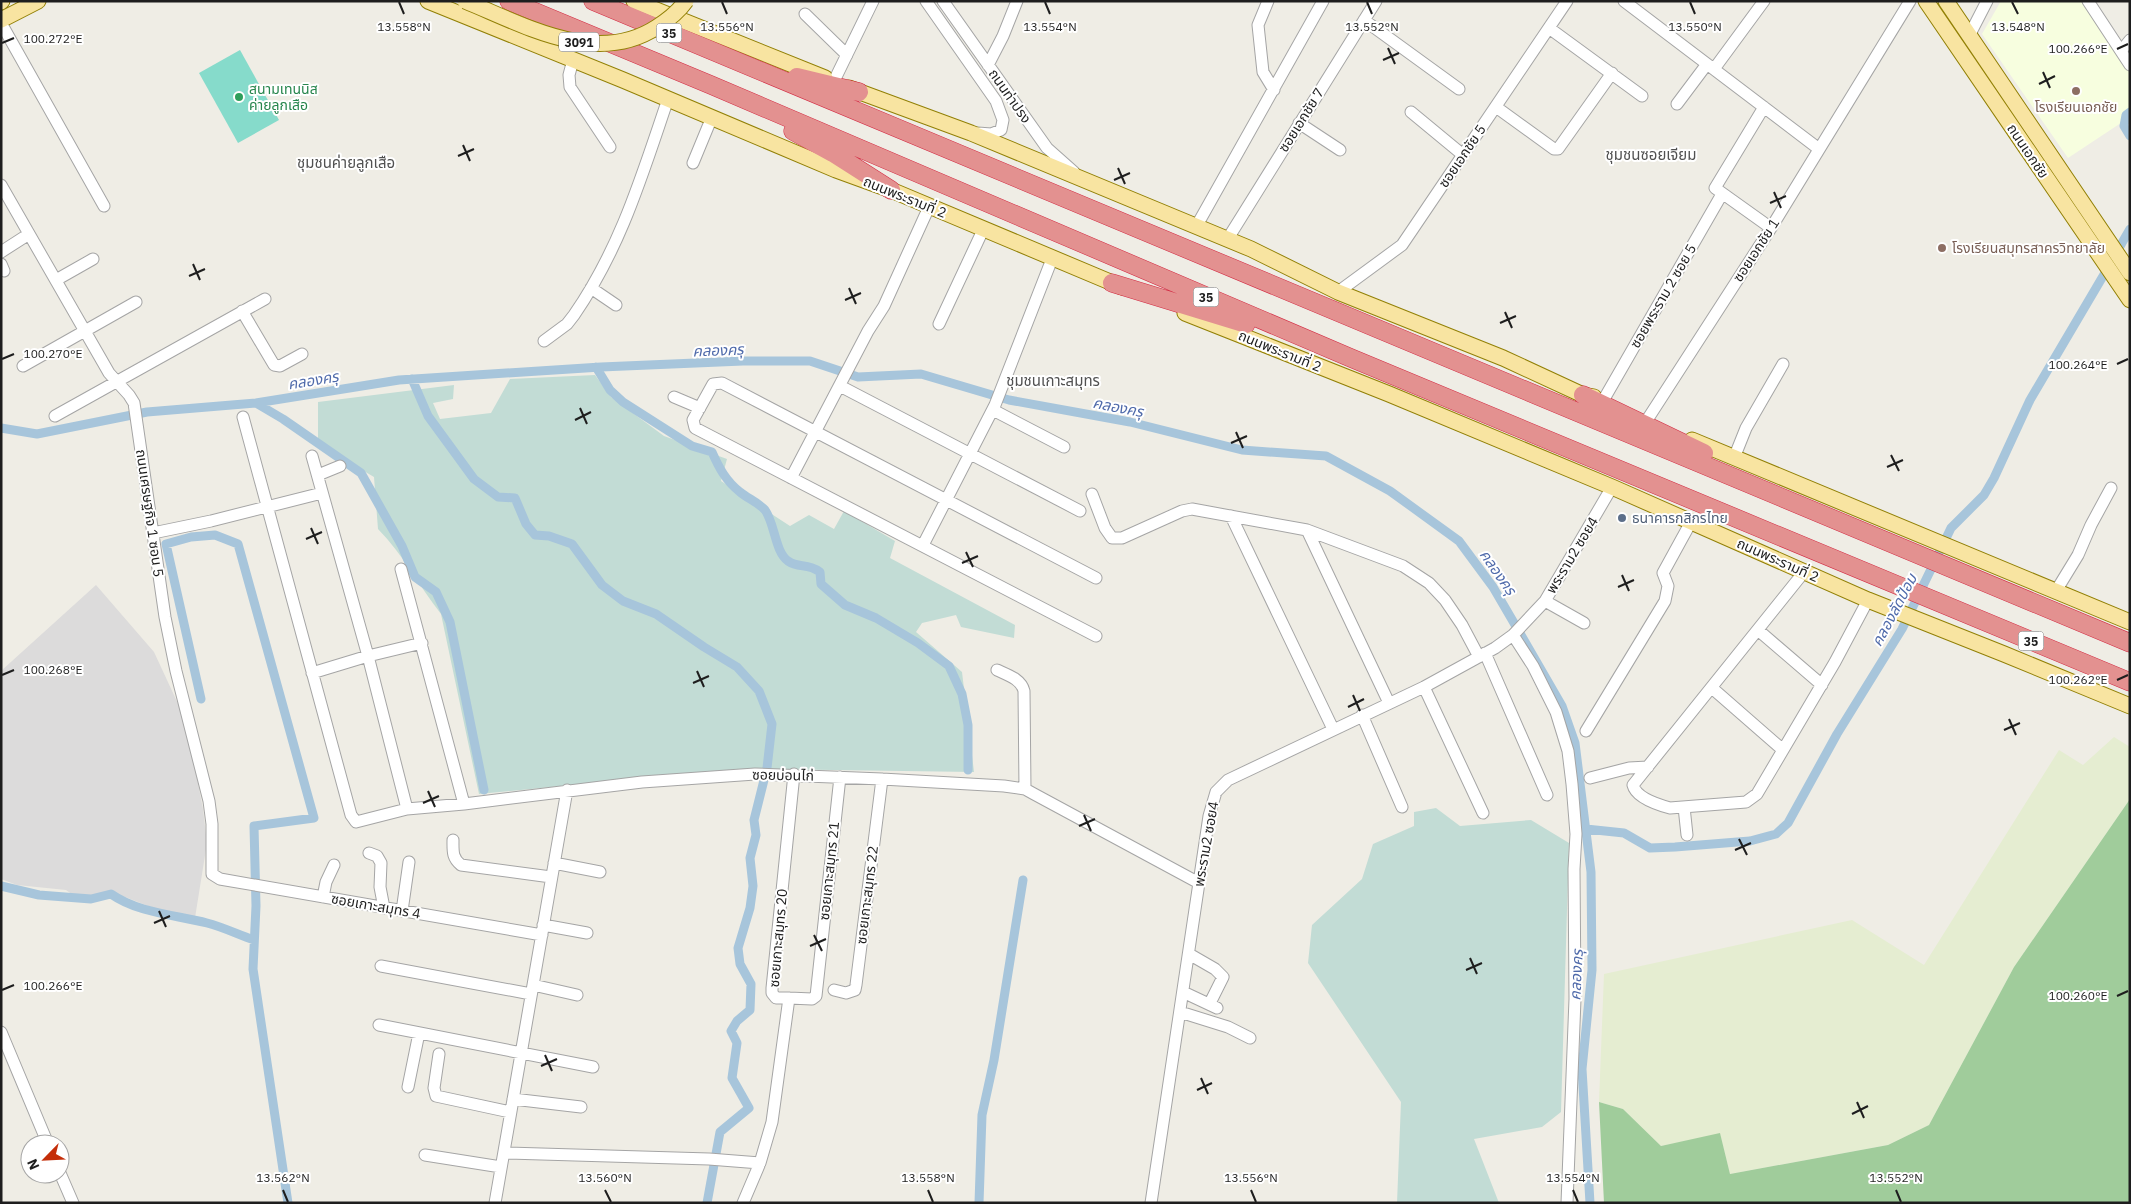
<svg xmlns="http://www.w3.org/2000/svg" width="2131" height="1204" viewBox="0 0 2131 1204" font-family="'IBM Plex Sans','Noto Sans Thai',sans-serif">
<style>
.residential{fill:#dcdbdb}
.education{fill:#f7fedf}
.farmland{fill:#e5edd1}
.forest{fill:#a0cc9b}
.wetland{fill:#c2dcd5}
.pitch{fill:#86dbcb}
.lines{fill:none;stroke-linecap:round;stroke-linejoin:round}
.canal{stroke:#a7c5db;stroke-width:9}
.minor-casing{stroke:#a5a5a5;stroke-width:13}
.major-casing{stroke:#928006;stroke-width:17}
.highway-casing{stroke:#d32c44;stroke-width:19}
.minor{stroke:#fff;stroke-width:11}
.major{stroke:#f8e4a1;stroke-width:15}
.highway{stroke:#e39190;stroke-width:18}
.major-bridge-casing{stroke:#928006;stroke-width:17;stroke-linecap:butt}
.major-bridge{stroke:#f8e4a1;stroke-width:15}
.ticks{fill:none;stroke:#1e1e1e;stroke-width:2}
.education-dot{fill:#8d6e63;stroke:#fff;stroke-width:2}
.leisure-dot{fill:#2e9e5b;stroke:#fff;stroke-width:2}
.service-dot{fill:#5c6f8a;stroke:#fff;stroke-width:2}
.labels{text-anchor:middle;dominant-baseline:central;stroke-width:4;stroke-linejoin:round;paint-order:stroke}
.shield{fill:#fff;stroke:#626262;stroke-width:1}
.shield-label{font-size:12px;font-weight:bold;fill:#1e1e1e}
.leisure-label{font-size:14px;fill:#27864d;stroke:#fff;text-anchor:start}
.street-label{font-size:14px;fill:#1e1e1e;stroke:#fff}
.education-label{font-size:14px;fill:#785e54;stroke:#fff}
.service-label{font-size:14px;fill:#4e5e75;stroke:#fff;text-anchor:start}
.neighbourhood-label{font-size:15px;fill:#515151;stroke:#fff}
.water-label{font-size:15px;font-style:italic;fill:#4f6aaa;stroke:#fff}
.ticks-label{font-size:12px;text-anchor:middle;fill:#1e1e1e;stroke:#fff;stroke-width:4;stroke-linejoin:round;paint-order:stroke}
</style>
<rect width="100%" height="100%" fill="#efede5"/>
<path class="residential" d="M 96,585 L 154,652 L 186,721 L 203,809 L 207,843 L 194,924 L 115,893 L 83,902 L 66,890 L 17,885 L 1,879 L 1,671 Z"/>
<path class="education" d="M 2001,1 L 2087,1 L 2130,65 L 2130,117 L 2068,158 L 1982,34 Z"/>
<path class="farmland" d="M 2114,737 L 2130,747 L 2130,799 L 2014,967 L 1929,1125 L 1888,1145 L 1730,1174 L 1720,1134 L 1661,1146 L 1623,1109 L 1599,1102 L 1604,974 L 1852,920 L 1924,965 L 2059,750 L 2083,765 Z"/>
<path class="forest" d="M 2130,799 L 2130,1203 L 1604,1203 L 1599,1102 L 1623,1109 L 1661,1146 L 1720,1133 L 1730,1174 L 1888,1145 L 1929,1125 L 2014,967 Z"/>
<path class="wetland" d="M 595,375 L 611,397 L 664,436 L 727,459 L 721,481 L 790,526 L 809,515 L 834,529 L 844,511 L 895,541 L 890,558 L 1015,625 L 1014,638 L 961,627 L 956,615 L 922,623 L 916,632 L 962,672 L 974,772 L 755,769 L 673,775 L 479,794 L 441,614 C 419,586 403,554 378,529 L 374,477 L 318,444 L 318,402 L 454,385 L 453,399 L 433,403 L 440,419 L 491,413 L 510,379 Z
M 1436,808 L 1460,826 L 1531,820 L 1569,843 L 1561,1112 L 1542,1127 L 1474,1139 L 1499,1203 L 1397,1203 L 1401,1102 L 1308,963 L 1312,925 L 1362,879 L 1373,844 L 1414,826 L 1414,812 Z"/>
<path class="pitch" d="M 240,50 L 279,120 L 238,143 L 199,73 Z"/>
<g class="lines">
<path class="canal" d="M 2130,112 L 2126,115 L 2124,126 L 2130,136
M 2115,255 L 2130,229
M 596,367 L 610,390 L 623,402 L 692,446 L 712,452 C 719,468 726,481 740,492 C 747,498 759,503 765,510 C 775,524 775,552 788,561 C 799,569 807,562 820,572 L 821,584 L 845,605 L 876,618 L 918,643 L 949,666 L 962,694 L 968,725 L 968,770
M 412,379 L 428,416 L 474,479 L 498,497 L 515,498 L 526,524 L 535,535 L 549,536 L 572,544 L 602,585 L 623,601 L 656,614 L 704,647 L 737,667 L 759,691 L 772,724 L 767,768 L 754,820 L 756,835 L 750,858 L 753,886 L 750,908 L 738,948 L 740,964 L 751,984 L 750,1010 L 737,1021 L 731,1031 L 737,1043 L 732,1078 L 749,1108 L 720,1132 L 707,1203
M 256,403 L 283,419 L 361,473 L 402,546 L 415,577 L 436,592 L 450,622 L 484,790
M 1,428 L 37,434 L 147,412 L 256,403 L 399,380 L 601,367 L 743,361 L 810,361 L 858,377 L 921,374 L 1009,400 L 1130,422 L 1242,450 L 1326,456 L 1390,491 L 1459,541 L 1493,587 L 1521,635 L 1562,706 L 1575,743 L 1591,872 L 1592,970 L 1582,1069 L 1590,1203
M 201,699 L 166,544 L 191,537 L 215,535 L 238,544 L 314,818 L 254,826 L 256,906 L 253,969 L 288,1203
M 1586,829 L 1624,833 L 1650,848 L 1675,847 L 1750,841 L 1776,834 L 1788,823 L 1837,734 L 1902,629 L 1951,528 L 1984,495 L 1994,478 L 2030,400 L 2109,266
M 1,886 L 39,895 L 91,899 L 111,894 C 138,913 176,915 207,923 C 223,927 239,935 254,940
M 979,1203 L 982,1115 L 994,1060 L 1023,880"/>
<g class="minor-casing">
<path id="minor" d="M 926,1 L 996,101 L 1003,120 L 1001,130 L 991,134 L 978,133
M 943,1 L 1047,148 L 1074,172
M 1268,1 L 1258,25 L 1263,72 L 1274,90
M 1624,1 L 1819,149
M 2088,1 L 2130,65
M 805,14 L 847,55
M 1364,20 L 1459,89
M 1,23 L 104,206
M 1549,28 L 1642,96
M 1969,36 L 1987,1
M 2121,51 L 2130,40
M 573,60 L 569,75 L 570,87 L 610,147
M 988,65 L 1003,36 L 1017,1
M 1714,69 L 1764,1
M 834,81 L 873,1
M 1677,104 L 1707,64
M 1496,107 L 1554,149 L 1558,149 L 1612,73
M 1764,107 L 1715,188 L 1771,228
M 1411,112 L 1463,155
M 1299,123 L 1340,150
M 693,163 L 712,117
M 1,185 L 109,373 L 129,395 L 134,403 L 165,617 L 176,671 L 209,801 L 212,824 L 212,874 L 220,879 L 542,935
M 1196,227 L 1323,1
M 1227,240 L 1376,1
M 1,252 L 29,234
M 1,264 L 4,271
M 56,280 L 93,259
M 591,288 L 616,305
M 1338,292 L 1402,245 L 1567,1
M 242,311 L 274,365 L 280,366 L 302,354
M 939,324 L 983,230
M 544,341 L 567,324 L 574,315 C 621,247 642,175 668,99
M 23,366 L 136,302
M 840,386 L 1080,511
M 674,397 L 700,408
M 1604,399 L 1722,194
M 993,410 L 1064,447
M 55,416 L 265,299
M 243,417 L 351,815 L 356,822 L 407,809 L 464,804 L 642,782 L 755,774 L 882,779 L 1004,786 L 1025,789 L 1034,794 L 1199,883
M 1647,420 L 1771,228 L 1910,1
M 312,456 L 368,656 L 407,809
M 1734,458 L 1746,428 L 1783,364
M 318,475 L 340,466
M 791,478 L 868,331 L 884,306 L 929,207
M 1092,494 L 1105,528 L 1112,538 L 1122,538 L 1182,511 L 1192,509 L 1307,530 L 1403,566 L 1429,583 L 1445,600 L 1462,625 L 1479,657
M 1231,516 L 1333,729
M 1307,530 L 1389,703
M 153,533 L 211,521 L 322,493
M 923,545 L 995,405 L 1052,259
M 401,569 L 464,804
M 1804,572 L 1633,785 C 1636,798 1659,805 1670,808 L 1746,802 L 1757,794 L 1835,662 L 1868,600
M 1096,578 L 722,383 L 713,384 L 693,420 L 695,428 L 1096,636
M 2056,591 L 2078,555 L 2091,525 L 2111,488
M 1545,601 L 1584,623
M 1758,630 L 1822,685
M 1513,635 L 1533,666 L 1556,712 L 1568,751 L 1572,784 L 1576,834 L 1574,869 L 1575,999 L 1567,1203
M 1485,653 L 1547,795
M 997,670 C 1008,675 1021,679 1024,691 L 1025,789
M 312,673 L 368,656 L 422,643
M 1424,687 L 1483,813
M 1712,688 L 1783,750
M 1362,715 L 1402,807
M 1586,731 L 1665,601 L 1668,586 L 1663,573 L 1691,522
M 1590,778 L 1629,768 L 1648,767
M 1684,807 L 1687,835
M 453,840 C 453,851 452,858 461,865 L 551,877
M 369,853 L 377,856 L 381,863 L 380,887 L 384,908
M 554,863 L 600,872
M 323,897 L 326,882 L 334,865
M 402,911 L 409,862
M 543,925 L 587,933
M 1189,954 L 1215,969 L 1223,977 L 1212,999
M 381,966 L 531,994
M 533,985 L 577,995
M 834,990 L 846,993 L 855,990 L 856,985 L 882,779
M 1183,992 L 1217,1008
M 789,998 L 812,999 L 816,996 L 840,777
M 1180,1012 L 1228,1027 L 1250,1038
M 379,1025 L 593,1067
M 1,1032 L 48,1144
M 439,1054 L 434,1088 L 436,1096 L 510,1112
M 408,1087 L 419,1033
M 513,1099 L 581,1107
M 504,1153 L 709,1159 L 760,1163
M 425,1155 L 501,1167
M 60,1173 L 73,1203
M 495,1203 L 567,790
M 743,1203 L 760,1163 L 772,1122 L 789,998 L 776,998 L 772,993 L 772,988 L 794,774
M 1151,1203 L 1209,816 L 1216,792 L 1228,780 L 1424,687 L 1495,648 L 1513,635 L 1545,601 L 1612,487"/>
</g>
<g class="major-casing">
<path id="major" d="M 428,1 L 623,80 L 836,170 L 891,190 L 1122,287
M 634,1 L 825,78
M 1926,1 L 2130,300
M 1946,1 L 2130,273
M 1,2 L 2,1
M 1,20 L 38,1
M 849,88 L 971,133 L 1251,249 L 1338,292 L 1503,358 L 1583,395 L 1594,397
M 1185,313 L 1389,394 L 1612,487 L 1868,600 L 2004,654 L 2130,706
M 1692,440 L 2130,622"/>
</g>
<g class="highway-casing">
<path id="highway" d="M 509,1 L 711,85 L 1351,358 L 2130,682
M 593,1 L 2130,643
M 797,77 L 859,92
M 793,131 L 833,153 L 891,190
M 1112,283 L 1246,324
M 1583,395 L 1704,453"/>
</g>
<use href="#minor" class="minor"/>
<use href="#major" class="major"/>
<use href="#highway" class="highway"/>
<g class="major-bridge-casing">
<path id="major-bridge" d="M 465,1 C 524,25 596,67 657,27 C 668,20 679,11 686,1"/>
</g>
<use href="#major-bridge" class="major-bridge"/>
</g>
<path class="ticks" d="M 399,2 L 404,14M 722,2 L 727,14M 1045,2 L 1050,14M 1367,2 L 1372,14M 1690,2 L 1695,14M 2012,2 L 2018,14M 2,43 L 14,38M 1388,48 L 1395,64M 2117,49 L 2128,44M 1383,60 L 1399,53M 2043,72 L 2050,88M 2039,84 L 2055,76M 463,145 L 470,161M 458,156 L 474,149M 1118,168 L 1125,184M 1114,180 L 1130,173M 1774,192 L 1781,208M 1770,203 L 1786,196M 193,264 L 200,280M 189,276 L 205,269M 849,288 L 856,304M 845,300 L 861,293M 1505,312 L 1512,328M 1500,323 L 1516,316M 2,359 L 14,354M 2117,364 L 2128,359M 580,408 L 587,424M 575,420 L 591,412M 1236,432 L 1243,448M 1231,443 L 1247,436M 1891,455 L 1899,471M 1887,467 L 1903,460M 311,528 L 318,544M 306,539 L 322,532M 966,552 L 973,567M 962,563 L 978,556M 1622,575 L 1629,591M 1618,587 L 1634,580M 697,671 L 704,687M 2,675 L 14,670M 2117,680 L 2128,675M 693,683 L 709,676M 1353,695 L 1360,711M 1348,707 L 1364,699M 2009,719 L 2016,735M 2004,730 L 2020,723M 428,791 L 435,807M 423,803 L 439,796M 1084,815 L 1091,831M 1079,826 L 1095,819M 1739,839 L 1747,855M 1735,850 L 1751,843M 159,911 L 166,927M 154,923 L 170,916M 814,935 L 822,951M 810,946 L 826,939M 1470,958 L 1477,974M 1466,970 L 1482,963M 2,990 L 14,985M 2117,996 L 2128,991M 545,1055 L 552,1071M 541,1066 L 557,1059M 1201,1078 L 1208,1094M 1197,1090 L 1212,1083M 1857,1102 L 1864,1118M 1852,1114 L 1868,1106M 283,1190 L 288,1202M 605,1190 L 611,1202M 928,1190 L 933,1202M 1251,1190 L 1256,1202M 1573,1190 L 1578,1202M 1896,1190 L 1901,1202"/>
<g class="education-dot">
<circle cx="2076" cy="91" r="5"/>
<circle cx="1942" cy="248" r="5"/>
</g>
<circle class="leisure-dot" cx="239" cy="97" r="5"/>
<circle class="service-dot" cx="1622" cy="518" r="5"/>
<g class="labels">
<g class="shield">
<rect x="656.5" y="23.5" width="25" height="19" rx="4"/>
<rect x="559" y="32.5" width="40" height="19" rx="4"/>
<rect x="1193.5" y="287.5" width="25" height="19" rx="4"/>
<rect x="2018.5" y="631.5" width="25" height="19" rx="4"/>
</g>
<g class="shield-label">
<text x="669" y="33">35</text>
<text x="579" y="42">3091</text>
<text x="1206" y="297">35</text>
<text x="2031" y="641">35</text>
</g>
<g class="leisure-label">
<text x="249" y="89">สนามเทนนิส<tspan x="249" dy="16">ค่ายลูกเสือ</tspan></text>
</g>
<g class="street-label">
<text transform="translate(1010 96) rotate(55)">ถนนท่าปรง</text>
<text transform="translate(1301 120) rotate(-58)">ซอยเอกชัย 7</text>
<text transform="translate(2028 151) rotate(56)">ถนนเอกชัย</text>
<text transform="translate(1462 156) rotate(-56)">ซอยเอกชัย 5</text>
<text transform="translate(905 197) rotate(22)">ถนนพระรามที่ 2</text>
<text transform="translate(1756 250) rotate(-57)">ซอยเอกชัย 1</text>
<text transform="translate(1663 296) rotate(-60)">ซอยพระราม 2 ซอย 5</text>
<text transform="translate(1280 351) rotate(22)">ถนนพระรามที่ 2</text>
<text transform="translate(150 513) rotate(82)">ถนนเศรษฐกิจ 1 ซอน 5</text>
<text transform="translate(1572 555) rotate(-59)">พระราม2 ซอย4</text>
<text transform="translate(1778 560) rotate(24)">ถนนพระรามที่ 2</text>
<text transform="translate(783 775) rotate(1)">ซอยบ่อนไก่</text>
<text transform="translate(1206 844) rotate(-80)">พระราม2 ซอย4</text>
<text transform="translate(829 871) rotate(-84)">ซอยเกาะสมุทร 21</text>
<text transform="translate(867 895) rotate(-83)">ซอยเกาะสมุทร 22</text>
<text transform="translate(376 906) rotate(10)">ซอยเกาะสมุทร 4</text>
<text transform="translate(778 938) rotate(-85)">ซอยเกาะสมุทร 20</text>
</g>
<g class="education-label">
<text x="2076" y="107">โรงเรียนเอกชัย</text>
<text x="1952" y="248" text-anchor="start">โรงเรียนสมุทรสาครวิทยาลัย</text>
</g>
<g class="service-label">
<text x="1632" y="518">ธนาคารกสิกรไทย</text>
</g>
<g class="neighbourhood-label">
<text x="1651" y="154">ชุมชนซอยเจียม</text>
<text x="346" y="162">ชุมชนค่ายลูกเสือ</text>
<text x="1053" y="380">ชุมชนเกาะสมุทร</text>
</g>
<g class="water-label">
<text transform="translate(718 350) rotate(-2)">คลองครุ</text>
<text transform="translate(313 380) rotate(-9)">คลองครุ</text>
<text transform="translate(1118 407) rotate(11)">คลองครุ</text>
<text transform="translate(1498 572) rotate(55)">คลองครุ</text>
<text transform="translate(1894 610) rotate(-62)">คลองลัดป้อม</text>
<text transform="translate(1576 975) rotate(-87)">คลองครุ</text>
</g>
</g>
<g class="ticks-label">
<text x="404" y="31">13.558°N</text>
<text x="727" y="31">13.556°N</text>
<text x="1050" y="31">13.554°N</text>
<text x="1372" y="31">13.552°N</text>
<text x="2018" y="31">13.548°N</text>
<text x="1695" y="31">13.550°N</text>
<text x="53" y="43">100.272°E</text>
<text x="2078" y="53">100.266°E</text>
<text x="53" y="358">100.270°E</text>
<text x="2078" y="369">100.264°E</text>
<text x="53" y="674">100.268°E</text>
<text x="2078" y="684">100.262°E</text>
<text x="53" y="990">100.266°E</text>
<text x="2078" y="1000">100.260°E</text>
<text x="283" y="1182">13.562°N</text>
<text x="605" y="1182">13.560°N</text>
<text x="928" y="1182">13.558°N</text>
<text x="1251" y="1182">13.556°N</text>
<text x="1573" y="1182">13.554°N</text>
<text x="1896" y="1182">13.552°N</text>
</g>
<rect width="2131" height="1204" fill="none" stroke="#1e1e1e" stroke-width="5"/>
<g transform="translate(45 1159) rotate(246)"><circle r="24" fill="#ffffff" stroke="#a5a5a5"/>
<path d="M0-4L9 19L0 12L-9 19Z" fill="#c42e09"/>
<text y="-8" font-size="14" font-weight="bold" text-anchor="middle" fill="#1e1e1e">N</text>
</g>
</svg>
